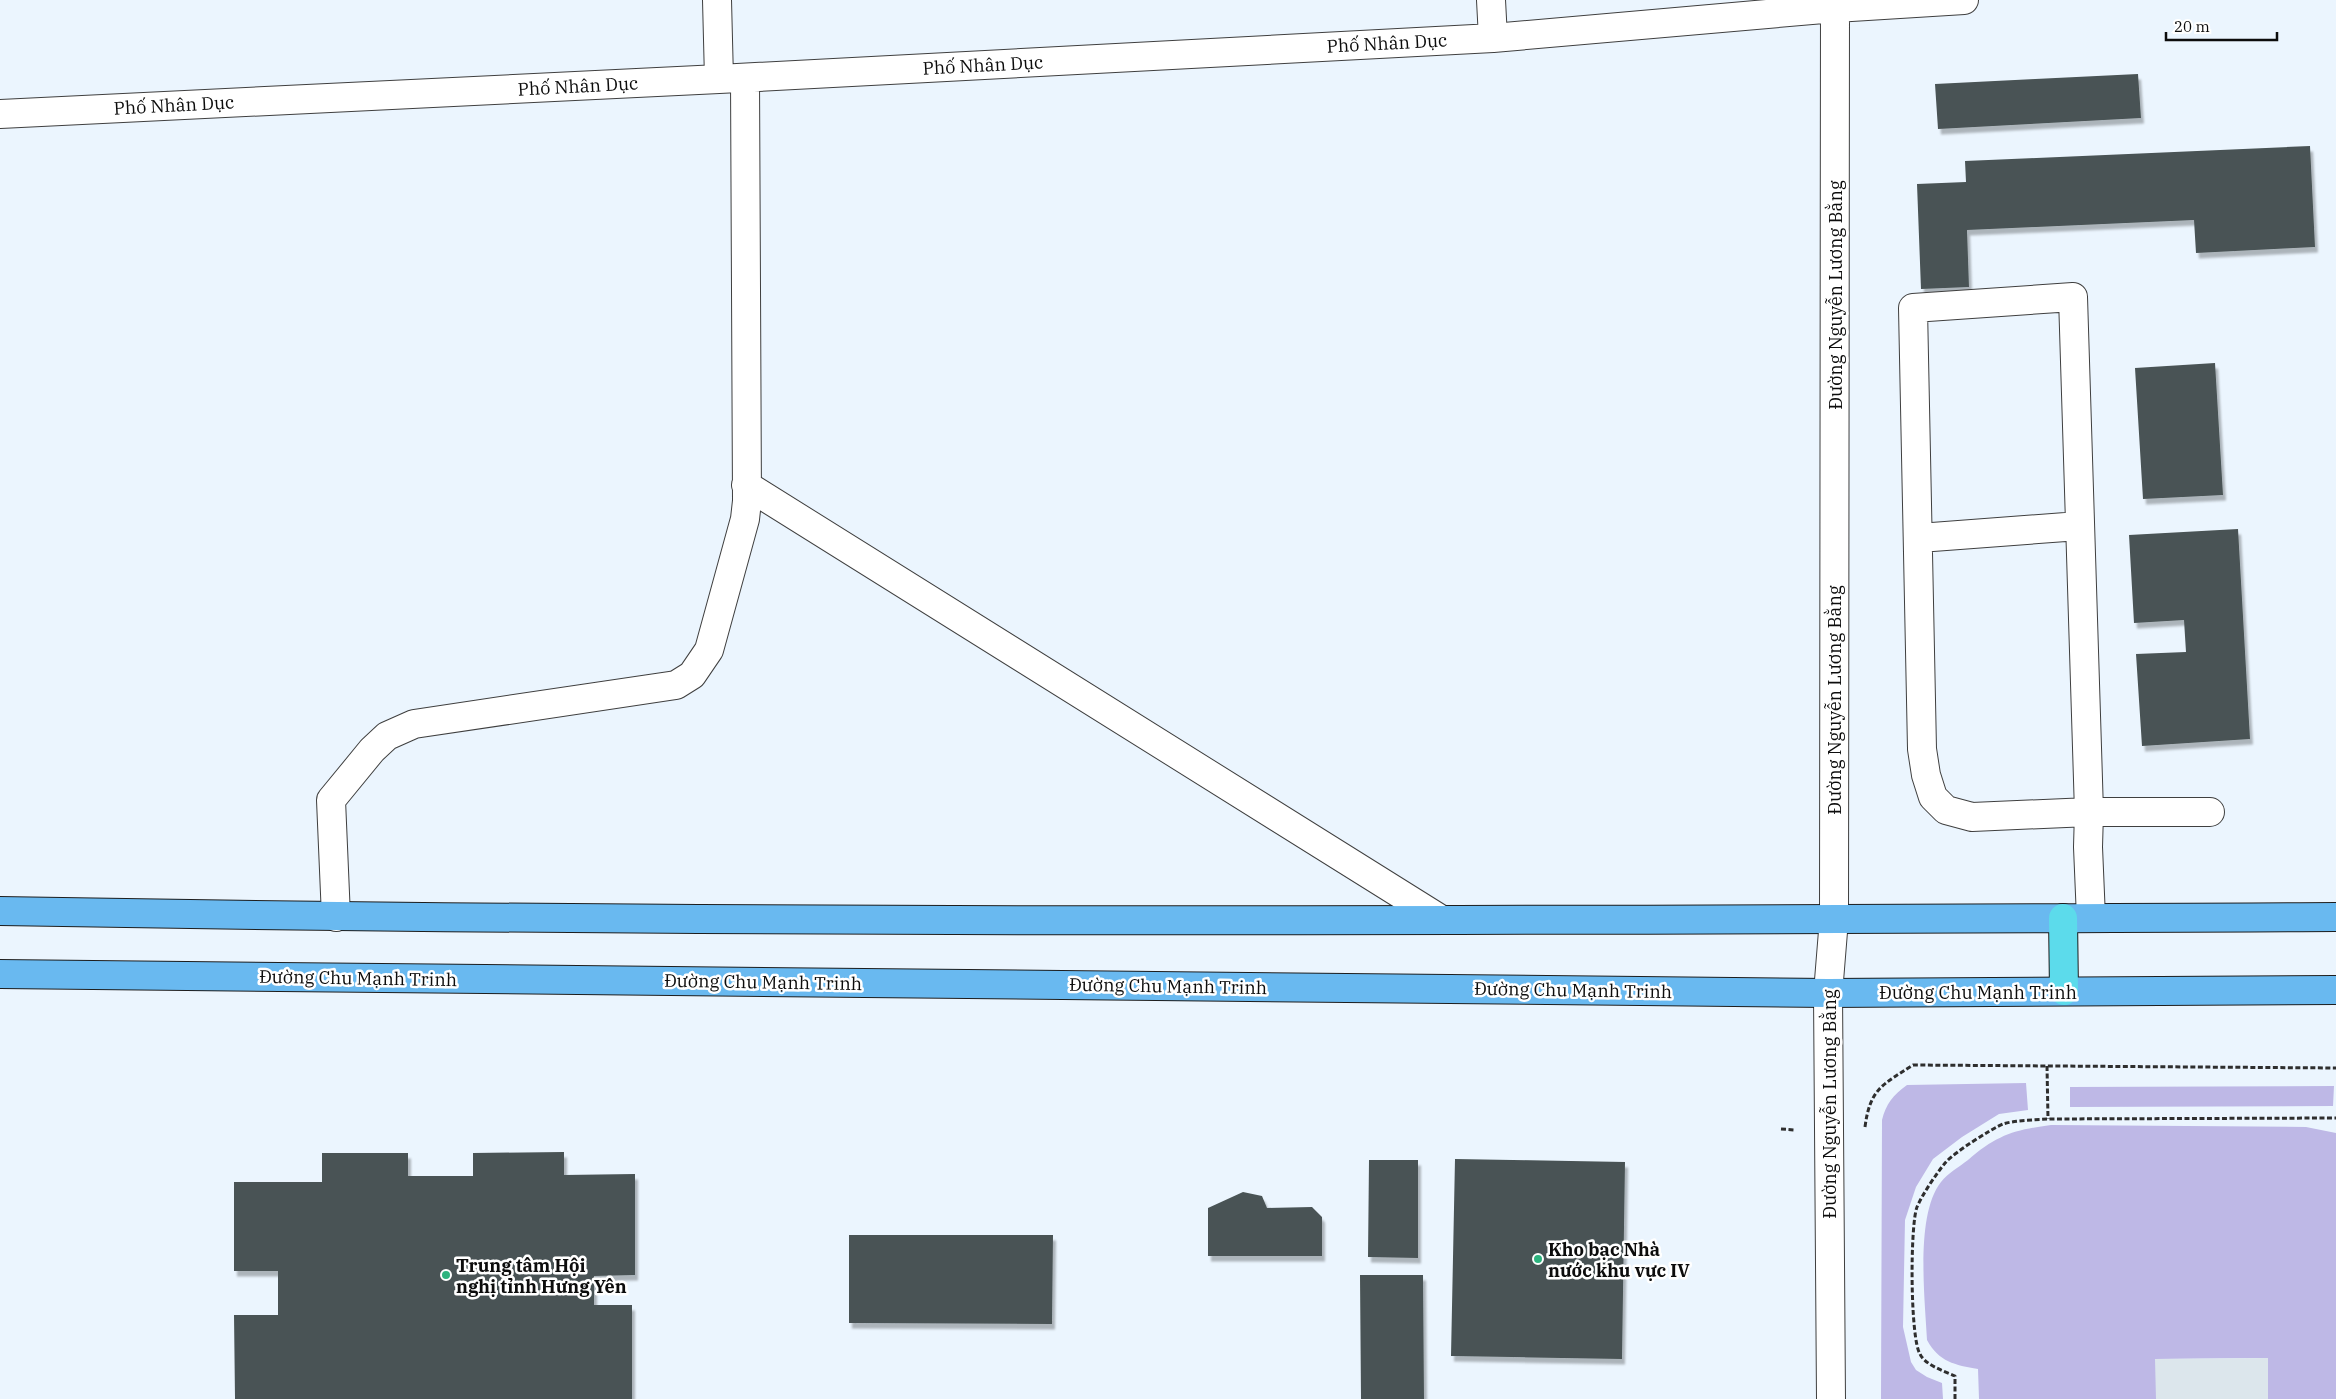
<svg xmlns="http://www.w3.org/2000/svg" width="2336" height="1399" viewBox="0 0 2336 1399" font-family="'IBM Plex Serif',serif">
<style>
.green{fill:#beb8e6}
.plaza{fill:#dce6ec}
.building{fill:#495354;filter:url(#shadow)}
.lines{fill:none;stroke-linecap:round;stroke-linejoin:round}
.minor-casing{stroke:#3f3f3f;stroke-width:30}
.major-casing{stroke:#1d1d1d;stroke-width:30}
.highway-casing{stroke:#1d1d1d;stroke-width:30}
.path{stroke:#2e2e2e;stroke-width:3;stroke-dasharray:5 2.5;stroke-linecap:butt}
.minor{stroke:#fff;stroke-width:28}
.major{stroke:#69b9f0;stroke-width:28}
.highway{stroke:#5cdbeb;stroke-width:28}
.poi-dot{fill:#2db37e;stroke:#fff;stroke-width:2}
.labels{text-anchor:middle;dominant-baseline:central;stroke-width:5;stroke-linejoin:round;paint-order:stroke}
.street-label{font-size:18px;fill:#0c0c0c;stroke:#fff}
.poi-label{font-size:18px;font-weight:bold;fill:#0c0c0c;stroke:#fff;text-anchor:start}
</style>
<defs>
<filter id="shadow"><feDropShadow dx="3" dy="5.5" stdDeviation="1" flood-color="#0004"/></filter>
</defs>
<rect width="100%" height="100%" fill="#ebf5fe"/>
<path class="green" d="M 2026,1083 L 2028,1110 L 1999,1114 L 1962,1137 L 1933,1159 L 1916,1187 L 1905,1220 L 1903,1327 L 1911,1362 L 1916,1370 L 1927,1377 L 1942,1383 L 1943,1399 L 1881,1399 L 1882,1120 C 1886,1104 1893,1095 1907,1085 Z
M 2334,1086 L 2333,1106 L 2070,1107 L 2070,1087 Z
M 2051,1125 L 2306,1127 L 2336,1133 L 2336,1399 L 2268,1399 L 2267,1358 L 2156,1359 L 2156,1399 L 1979,1399 L 1978,1369 C 1955,1365 1939,1362 1927,1340 C 1925,1299 1915,1215 1941,1182 C 1948,1173 1959,1167 1968,1160 C 1997,1135 2014,1130 2051,1125 Z"/>
<path class="plaza" d="M 2268,1358 L 2268,1399 L 2156,1399 L 2155,1359 Z"/>
<path class="building" d="M 2138,74 L 2141,118 L 1938,129 L 1935,84 Z
M 2310,146 L 2315,247 L 2196,253 L 2194,220 L 1967,230 L 1969,287 L 1921,289 L 1917,184 L 1966,182 L 1965,161 Z
M 2215,363 L 2223,495 L 2143,499 L 2135,368 Z
M 2238,529 L 2250,739 L 2142,746 L 2136,654 L 2186,652 L 2184,620 L 2134,623 L 2129,535 Z
M 564,1152 L 564,1175 L 635,1174 L 635,1275 L 594,1276 L 594,1305 L 632,1305 L 632,1399 L 235,1399 L 234,1315 L 278,1315 L 278,1271 L 234,1271 L 234,1182 L 322,1182 L 322,1153 L 408,1153 L 408,1176 L 473,1176 L 473,1153 Z
M 1455,1159 L 1625,1162 L 1622,1359 L 1451,1356 Z
M 1369,1160 L 1418,1160 L 1418,1258 L 1368,1257 Z
M 1243,1192 L 1262,1196 L 1267,1208 L 1312,1207 L 1322,1217 L 1322,1256 L 1208,1256 L 1208,1208 Z
M 849,1235 L 1053,1235 L 1052,1324 L 849,1323 Z
M 1360,1275 L 1423,1275 L 1424,1399 L 1361,1399 Z"/>
<g class="lines">
<g class="minor-casing">
<path id="minor" d="M 717,0 L 719,79
M 1491,0 L 1493,38
M 0,114 L 719,79 L 1493,38 L 1835,8 L 1964,0
M 746,485 L 1442,920
M 1919,538 L 2079,526
M 336,917 L 331,800 L 372,750 L 387,736 L 414,724 L 676,685 L 692,675 L 709,650 L 745,519 L 747,501 L 745,78
M 2091,918 L 2088,847 L 2089,812 L 2073,297 L 1913,308 L 1922,749 L 1926,775 L 1933,797 L 1946,810 L 1972,817 L 2089,812 L 2210,812
M 1831,1399 L 1828,993 L 1834,919 L 1835,0"/>
</g>
<g class="major-casing">
<path id="major" d="M 0,911 C 778,925 1557,920 2336,917
M 0,974 L 1828,993 L 2336,990"/>
</g>
<g class="highway-casing">
<path id="highway" d="M 2063,918 L 2064,991"/>
</g>
<path class="path" d="M 2047,1066 L 2048,1119
M 1865,1127 C 1870,1089 1882,1085 1913,1065 L 2336,1068
M 1781,1129 L 1795,1130
M 1955,1399 L 1955,1376 C 1944,1371 1925,1365 1920,1354 C 1910,1338 1910,1225 1917,1207 C 1922,1195 1938,1171 1946,1162 C 1955,1152 1991,1129 2003,1124 C 2016,1120 2034,1120 2048,1119 L 2336,1118"/>
<use href="#minor" class="minor"/>
<use href="#major" class="major"/>
<use href="#highway" class="highway"/>
</g>
<g class="poi-dot">
<circle cx="1538" cy="1259" r="5"/>
<circle cx="446" cy="1275" r="5"/>
</g>
<g class="labels">
<g class="street-label">
<text transform="translate(1387 43) rotate(-3)">Phố Nhân Dục</text>
<text transform="translate(983 65) rotate(-3)">Phố Nhân Dục</text>
<text transform="translate(578 86) rotate(-3)">Phố Nhân Dục</text>
<text transform="translate(174 105) rotate(-3)">Phố Nhân Dục</text>
<text transform="translate(1835 295) rotate(-90)">Đường Nguyễn Lương Bằng</text>
<text transform="translate(1834 700) rotate(-90)">Đường Nguyễn Lương Bằng</text>
<text transform="translate(358 978) rotate(1)">Đường Chu Mạnh Trinh</text>
<text transform="translate(763 982) rotate(1)">Đường Chu Mạnh Trinh</text>
<text transform="translate(1168 986) rotate(1)">Đường Chu Mạnh Trinh</text>
<text transform="translate(1573 990) rotate(1)">Đường Chu Mạnh Trinh</text>
<text x="1978" y="992">Đường Chu Mạnh Trinh</text>
<text transform="translate(1829 1104) rotate(-90)">Đường Nguyễn Lương Bằng</text>
</g>
<g class="poi-label">
<text x="1548" y="1249">Kho bạc Nhà<tspan x="1548" dy="21">nước khu vực IV</tspan></text>
<text x="456" y="1265">Trung tâm Hội<tspan x="456" dy="21">nghị tỉnh Hưng Yên</tspan></text>
</g>
</g>
<path d="M2166 32v8h111v-8" fill="none" stroke="#0c0c0c" stroke-width="2.5"/>
<text x="2174" y="32" font-size="15" fill="#0c0c0c" stroke="#ffffff" stroke-width="4" paint-order="stroke">20 m</text>
</svg>
